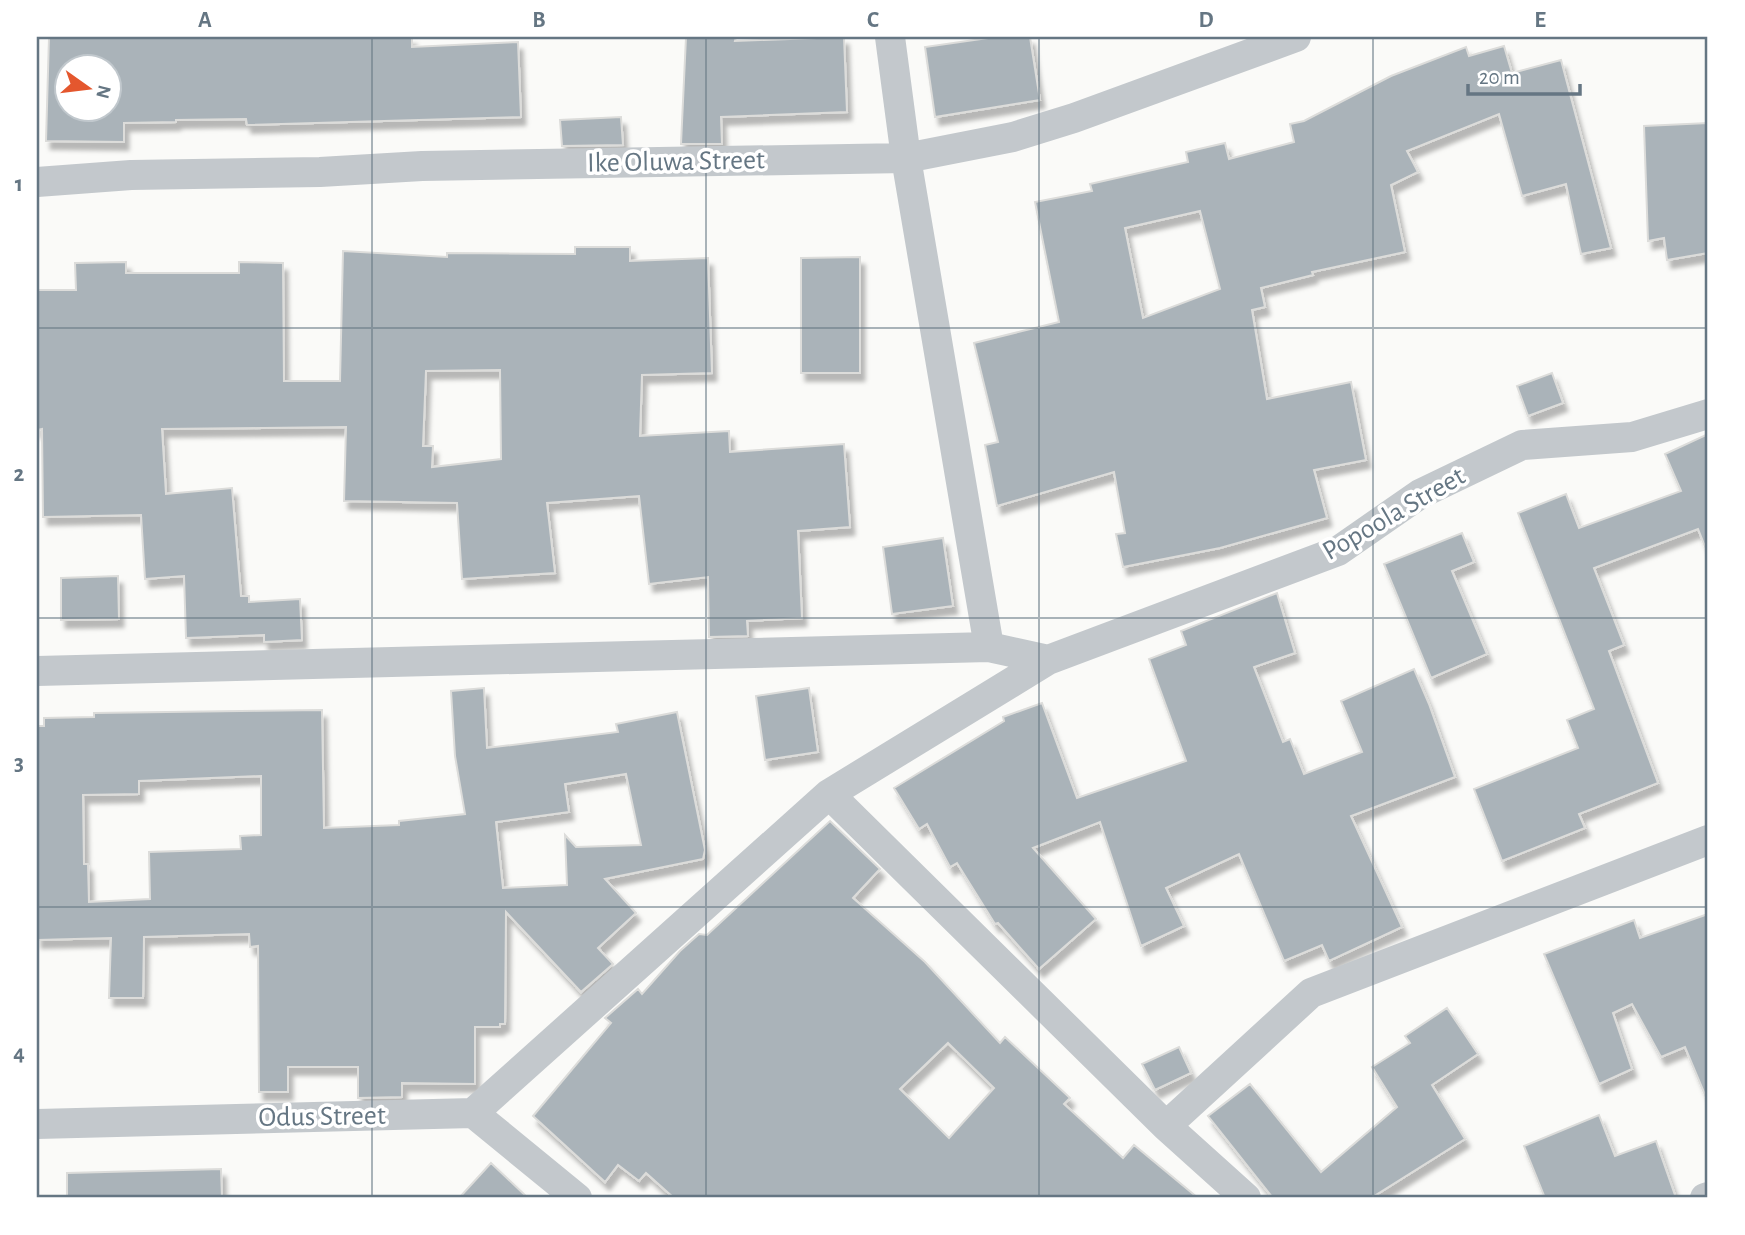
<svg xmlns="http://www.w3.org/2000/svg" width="1745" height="1235" viewBox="0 0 1745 1235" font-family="'Alegreya Sans',sans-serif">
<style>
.building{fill:#aab3b9;stroke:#dcdcda;stroke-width:2;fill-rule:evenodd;filter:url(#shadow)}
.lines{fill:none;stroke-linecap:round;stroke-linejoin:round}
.street{stroke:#c3c8cc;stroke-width:30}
.grid{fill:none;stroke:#657683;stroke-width:2;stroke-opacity:0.55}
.labels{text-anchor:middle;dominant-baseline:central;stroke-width:7;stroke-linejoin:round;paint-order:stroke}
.street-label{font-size:28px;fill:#657683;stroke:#fff}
.neatline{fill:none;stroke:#657683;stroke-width:2.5}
.grid-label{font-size:23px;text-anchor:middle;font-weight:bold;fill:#657683}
</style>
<defs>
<filter id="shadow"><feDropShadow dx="4.5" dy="8" stdDeviation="2" flood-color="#0004"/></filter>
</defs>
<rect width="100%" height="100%" fill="#fafaf8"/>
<path class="building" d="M 49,37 L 412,37 L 412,47 L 518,42 L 521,117 L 247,125 L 246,119 L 176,120 L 176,122 L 124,123 L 124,142 L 46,141 ZM 66,66 L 108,66 L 108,108 L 66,108 Z
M 686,37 L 736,37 L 735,41 L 844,37 L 847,112 L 721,117 L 722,144 L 681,144 Z
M 995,37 L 1030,37 L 1040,100 L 935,117 L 925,47 Z
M 1504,46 L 1512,73 L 1561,60 L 1611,248 L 1581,254 L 1566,184 L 1522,196 L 1499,114 L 1407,151 L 1418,172 L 1391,185 L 1405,252 L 1312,272 L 1313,275 L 1261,288 L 1265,307 L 1252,310 L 1267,399 L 1351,382 L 1366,460 L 1314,470 L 1327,518 L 1220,548 L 1123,567 L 1116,534 L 1125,533 L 1114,472 L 997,506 L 985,445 L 998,442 L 974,343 L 1059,322 L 1035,202 L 1092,191 L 1090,184 L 1188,162 L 1186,152 L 1225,143 L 1229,159 L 1294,142 L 1290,124 L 1304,121 L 1391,76 L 1466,47 L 1469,56 ZM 1200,211 L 1220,289 L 1143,318 L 1125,228 Z
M 621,117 L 623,145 L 562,146 L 560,120 Z
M 1708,123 L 1708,253 L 1667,260 L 1664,238 L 1648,241 L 1644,126 Z
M 575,247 L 630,247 L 630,261 L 708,258 L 712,373 L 642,375 L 640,436 L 729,431 L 730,452 L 844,444 L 850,527 L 798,531 L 802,618 L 747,621 L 748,636 L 709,637 L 708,577 L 649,584 L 639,496 L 547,503 L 555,573 L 462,579 L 457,503 L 344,501 L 346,427 L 162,429 L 166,494 L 232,488 L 241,596 L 249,596 L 249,602 L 300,599 L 302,640 L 264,642 L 264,635 L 186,638 L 184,576 L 145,579 L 141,515 L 43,517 L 42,429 L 37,430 L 37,290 L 76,290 L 75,263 L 126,262 L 126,273 L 239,273 L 239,262 L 283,263 L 284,381 L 340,381 L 343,251 L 447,257 L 447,253 L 575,254 ZM 500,370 L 501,459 L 432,467 L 433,446 L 423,446 L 426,371 Z
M 860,257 L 860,373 L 801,373 L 801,258 Z
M 1552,373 L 1563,403 L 1528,416 L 1517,386 Z
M 1708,434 L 1708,554 L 1698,529 L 1594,568 L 1624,645 L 1609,651 L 1658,783 L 1579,814 L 1585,828 L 1502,861 L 1474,789 L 1578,748 L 1567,720 L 1594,709 L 1518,513 L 1566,494 L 1579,528 L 1681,491 L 1665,454 Z
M 1462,533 L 1474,562 L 1452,571 L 1487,654 L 1431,678 L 1384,564 Z
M 943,538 L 953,606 L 892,614 L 883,547 Z
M 118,576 L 119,619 L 61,620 L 61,578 Z
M 1277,593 L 1295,653 L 1254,667 L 1283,742 L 1290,739 L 1304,774 L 1362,752 L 1341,701 L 1414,669 L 1429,704 L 1455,777 L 1351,816 L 1402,927 L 1329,961 L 1322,945 L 1284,961 L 1239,854 L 1166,888 L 1184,926 L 1141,946 L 1100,822 L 1033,848 L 1096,919 L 1039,969 L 998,923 L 995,924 L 957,863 L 950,867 L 927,824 L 919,829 L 894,788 L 1004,721 L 1003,717 L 1042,703 L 1077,798 L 1186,761 L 1149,659 L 1186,645 L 1181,631 Z
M 484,688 L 487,748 L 618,732 L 616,724 L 677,712 L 705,850 L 703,859 L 605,879 L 636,913 L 598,948 L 613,964 L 581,992 L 506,912 L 505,1024 L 500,1024 L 500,1027 L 475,1027 L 475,1084 L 402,1083 L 402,1097 L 358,1098 L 358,1067 L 288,1067 L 288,1092 L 259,1092 L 258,946 L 250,947 L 249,934 L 144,937 L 143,998 L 109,998 L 111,938 L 37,940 L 37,726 L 44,726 L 44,718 L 94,717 L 94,713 L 322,710 L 324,828 L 399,825 L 399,821 L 465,814 L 455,756 L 451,691 ZM 626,774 L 641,845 L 576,847 L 565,835 L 567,885 L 503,888 L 496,822 L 569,812 L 565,784 ZM 261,776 L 261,835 L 240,836 L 241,849 L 149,852 L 150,899 L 89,902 L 88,864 L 84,864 L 83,795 L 139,794 L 139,781 Z
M 809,688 L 818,752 L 765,760 L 756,696 Z
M 830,821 L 880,869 L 853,898 L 925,962 L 1000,1043 L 1005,1037 L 1070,1098 L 1064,1104 L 1123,1158 L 1134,1145 L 1198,1198 L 674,1198 L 646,1173 L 639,1181 L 618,1165 L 605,1182 L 533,1116 L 611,1023 L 605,1018 L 638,989 L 642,994 L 680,951 L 699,934 L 707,935 ZM 948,1043 L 994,1088 L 949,1138 L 900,1089 Z
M 1708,914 L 1708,1102 L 1685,1047 L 1661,1057 L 1632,1004 L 1613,1013 L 1632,1069 L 1599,1084 L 1544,954 L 1634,920 L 1640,938 Z
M 1447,1008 L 1478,1054 L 1432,1085 L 1465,1139 L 1371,1198 L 1273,1198 L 1208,1116 L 1250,1084 L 1321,1172 L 1397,1107 L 1372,1067 L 1410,1043 L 1405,1036 Z
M 1179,1047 L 1191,1073 L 1155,1090 L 1142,1064 Z
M 1599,1115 L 1615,1156 L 1656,1141 L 1676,1198 L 1545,1198 L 1524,1146 Z
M 491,1163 L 528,1198 L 459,1198 Z
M 221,1169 L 222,1198 L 67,1198 L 67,1173 Z"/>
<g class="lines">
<path class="street" d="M 890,37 L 906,158 L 989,647
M 37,182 L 131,175 L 320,172 L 422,166 L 906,158 L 1013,137 L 1074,118 L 1296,37
M 37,671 L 989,647 L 1048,660
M 829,794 L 1166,1126 L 1246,1198
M 473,1113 L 829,794 L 1048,660 L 1338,551 L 1420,494 L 1522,445 L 1632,437 L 1708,414
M 37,1124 L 473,1113 L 577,1198
M 1166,1126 L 1311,993 L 1708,840
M 1705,1198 L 1708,1197"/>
</g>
<path class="grid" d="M 372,37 L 372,1198M 706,37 L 706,1198M 1039,37 L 1039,1198M 1373,37 L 1373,1198M 37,328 L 1708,328M 37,618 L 1708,618M 37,907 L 1708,907"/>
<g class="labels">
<g class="street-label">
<text transform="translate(676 162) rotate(-1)">Ike Oluwa Street</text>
<text transform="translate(1394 514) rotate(-30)">Popoola Street</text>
<text transform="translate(322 1117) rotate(-1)">Odus Street</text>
</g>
</g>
<rect width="1745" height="1235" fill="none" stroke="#ffffff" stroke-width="77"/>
<g transform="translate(88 88) rotate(104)"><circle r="33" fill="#ffffff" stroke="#c1c8cd" stroke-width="2"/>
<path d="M0-5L12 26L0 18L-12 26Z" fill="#e4572e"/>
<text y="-10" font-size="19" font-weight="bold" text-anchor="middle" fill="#657683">N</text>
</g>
<path d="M1468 84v10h112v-10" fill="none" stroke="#657683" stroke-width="3.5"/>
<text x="1479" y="84" font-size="21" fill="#657683" stroke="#ffffff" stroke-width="5" paint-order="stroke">20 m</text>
<rect x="38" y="38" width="1668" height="1158" class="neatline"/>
<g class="grid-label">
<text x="205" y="27">A</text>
<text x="539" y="27">B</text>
<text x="873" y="27">C</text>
<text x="1206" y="27">D</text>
<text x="1540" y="27">E</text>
<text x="19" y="191">1</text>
<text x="19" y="481">2</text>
<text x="19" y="770">3</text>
<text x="19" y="1060">4</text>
</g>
</svg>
